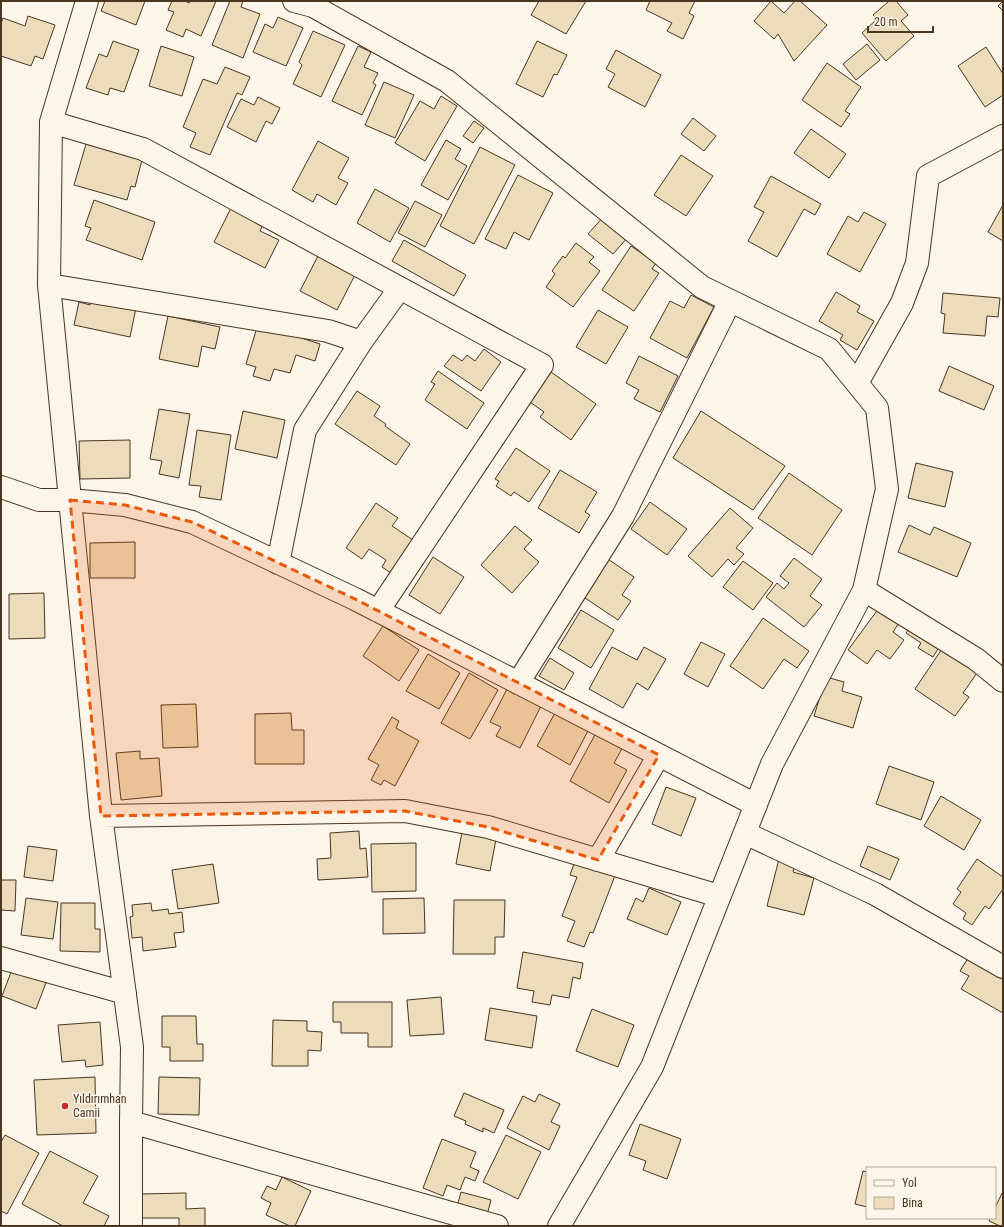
<svg xmlns="http://www.w3.org/2000/svg" width="1004" height="1227" viewBox="0 0 1004 1227" font-family="'Roboto Condensed',sans-serif">
<style>
.building{fill:#ecdcbc;stroke:#4a3520}
.lines{fill:none;stroke-linecap:round;stroke-linejoin:round}
.minor-casing{stroke:#4a3520;stroke-width:24}
.minor{stroke:#fbf6e9;stroke-width:22}
.marked{fill:#e8590c;fill-opacity:0.2;stroke:#e8590c;stroke-width:3;stroke-dasharray:8 5;stroke-linejoin:round}
.poi-dot{fill:#c62828;stroke:#fbf6e9;stroke-width:1.5}
.labels{text-anchor:middle;dominant-baseline:central;stroke-width:3;stroke-linejoin:round;paint-order:stroke}
.poi-label{font-size:12px;fill:#4a3520;stroke:#fbf6e9;text-anchor:start}
</style>
<rect width="100%" height="100%" fill="#fbf6e9"/>
<path class="building" d="M 105,1 L 145,1 L 136,25 L 101,11 Z
M 172,1 L 185,1 L 189,3 L 190,1 L 216,1 L 201,36 L 186,29 L 183,37 L 166,30 L 174,12 L 168,10 Z
M 230,1 L 243,1 L 241,7 L 260,14 L 243,58 L 212,45 Z
M 539,1 L 586,1 L 566,34 L 531,15 Z
M 650,1 L 695,1 L 689,13 L 694,16 L 683,39 L 667,31 L 672,23 L 646,10 Z
M 771,1 L 784,13 L 795,1 L 800,1 L 827,25 L 794,61 L 778,34 L 774,39 L 754,21 Z
M 889,1 L 896,1 L 908,15 L 901,21 L 914,36 L 886,61 L 862,33 L 877,19 L 873,15 Z
M 1003,1 L 1003,11 L 998,6 Z
M 28,16 L 55,25 L 43,59 L 35,56 L 31,66 L 1,56 L 1,24 L 3,18 L 25,26 Z
M 278,17 L 303,28 L 286,66 L 253,52 L 265,24 L 273,28 Z
M 313,31 L 345,45 L 321,97 L 293,84 L 302,65 L 299,62 Z
M 113,41 L 139,50 L 124,92 L 110,88 L 108,95 L 86,88 L 99,54 L 107,57 Z
M 537,41 L 567,55 L 557,75 L 554,74 L 543,97 L 516,84 Z
M 867,44 L 880,60 L 856,80 L 843,64 Z
M 161,46 L 194,57 L 182,96 L 149,86 Z
M 358,46 L 371,52 L 364,67 L 378,73 L 373,83 L 376,85 L 362,115 L 332,101 Z
M 986,47 L 1003,74 L 1003,95 L 985,107 L 958,66 Z
M 616,50 L 661,75 L 645,107 L 608,87 L 615,74 L 606,69 Z
M 827,63 L 861,87 L 845,111 L 850,114 L 841,127 L 802,100 Z
M 225,67 L 250,77 L 242,95 L 237,93 L 210,155 L 190,147 L 196,133 L 183,127 L 203,79 L 217,84 Z
M 384,82 L 414,95 L 395,138 L 365,125 Z
M 441,96 L 457,106 L 425,161 L 395,143 L 420,101 L 434,109 Z
M 258,97 L 280,108 L 272,124 L 266,121 L 256,142 L 227,127 L 241,99 L 254,105 Z
M 693,118 L 716,136 L 704,151 L 681,134 Z
M 474,121 L 484,128 L 473,143 L 463,136 Z
M 811,129 L 846,154 L 829,178 L 794,153 Z
M 446,140 L 461,149 L 455,159 L 467,166 L 448,200 L 421,185 Z
M 318,141 L 349,158 L 338,178 L 348,183 L 336,205 L 317,194 L 313,202 L 292,190 Z
M 86,144 L 142,160 L 135,187 L 131,186 L 127,200 L 74,185 Z
M 480,147 L 515,165 L 474,244 L 440,226 Z
M 681,155 L 713,176 L 686,216 L 654,195 Z
M 518,175 L 553,193 L 529,240 L 514,232 L 506,249 L 485,239 Z
M 771,176 L 821,204 L 815,215 L 804,209 L 777,257 L 748,241 L 764,212 L 754,207 Z
M 375,189 L 409,208 L 390,242 L 357,223 Z
M 94,200 L 155,222 L 142,260 L 86,240 L 91,228 L 85,226 Z
M 415,201 L 442,215 L 425,247 L 398,233 Z
M 1003,205 L 1003,241 L 988,232 Z
M 232,206 L 264,222 L 260,231 L 279,240 L 265,268 L 214,242 Z
M 864,212 L 886,224 L 860,272 L 827,254 L 848,216 L 858,222 Z
M 605,215 L 629,236 L 613,254 L 588,234 Z
M 404,240 L 466,275 L 454,296 L 392,261 Z
M 576,243 L 594,257 L 589,262 L 600,271 L 573,307 L 546,287 L 555,274 L 552,271 L 563,256 L 565,258 Z
M 631,246 L 656,263 L 652,269 L 659,273 L 634,311 L 602,290 Z
M 320,252 L 357,271 L 337,310 L 300,291 Z
M 836,292 L 860,306 L 857,312 L 874,321 L 857,350 L 840,340 L 843,335 L 819,321 Z
M 943,293 L 1000,298 L 998,317 L 987,316 L 985,336 L 943,333 L 945,314 L 941,313 Z
M 691,295 L 714,307 L 687,358 L 650,338 L 670,301 L 684,308 Z
M 91,298 L 136,308 L 130,337 L 74,325 L 79,302 L 90,305 Z
M 598,310 L 628,327 L 606,364 L 576,347 Z
M 168,316 L 220,327 L 215,349 L 202,346 L 198,367 L 159,359 Z
M 258,324 L 320,344 L 315,361 L 296,355 L 290,373 L 274,369 L 270,381 L 253,376 L 256,367 L 246,364 Z
M 484,349 L 501,362 L 481,391 L 444,366 L 453,355 L 462,361 L 467,355 L 475,361 Z
M 639,356 L 678,376 L 660,412 L 634,399 L 639,390 L 626,383 Z
M 949,366 L 994,386 L 984,410 L 939,391 Z
M 438,371 L 484,403 L 467,429 L 425,400 L 435,384 L 431,382 Z
M 551,372 L 596,404 L 571,440 L 540,417 L 544,412 L 530,402 Z
M 357,391 L 380,406 L 374,416 L 386,424 L 385,426 L 410,444 L 396,465 L 335,424 Z
M 159,409 L 190,414 L 179,478 L 159,474 L 162,461 L 150,459 Z
M 243,411 L 285,420 L 277,458 L 235,449 Z
M 701,411 L 785,466 L 753,510 L 673,458 Z
M 197,430 L 231,435 L 221,500 L 199,497 L 201,486 L 189,485 Z
M 130,440 L 130,478 L 80,479 L 79,441 Z
M 516,448 L 550,471 L 529,502 L 514,492 L 511,496 L 496,486 L 499,481 L 495,479 Z
M 916,463 L 953,472 L 945,507 L 908,498 Z
M 560,470 L 597,492 L 585,512 L 590,515 L 579,533 L 538,508 Z
M 789,473 L 842,510 L 812,555 L 758,518 Z
M 650,502 L 687,529 L 667,555 L 631,529 Z
M 376,503 L 398,518 L 392,526 L 416,542 L 394,575 L 382,567 L 386,560 L 369,549 L 362,559 L 346,548 Z
M 730,508 L 753,528 L 736,548 L 744,554 L 734,565 L 728,559 L 712,577 L 688,556 Z
M 909,525 L 930,535 L 934,527 L 971,543 L 957,577 L 898,552 Z
M 515,526 L 532,540 L 524,549 L 539,562 L 512,593 L 481,565 Z
M 135,542 L 135,578 L 90,578 L 90,543 Z
M 433,557 L 464,577 L 440,614 L 409,595 Z
M 794,558 L 822,579 L 810,596 L 822,605 L 804,627 L 766,597 L 777,583 L 784,589 L 789,583 L 780,576 Z
M 608,559 L 634,577 L 622,595 L 631,601 L 618,620 L 582,596 Z
M 743,561 L 773,583 L 753,610 L 723,587 Z
M 44,593 L 45,638 L 9,639 L 9,594 Z
M 879,608 L 899,623 L 893,632 L 904,640 L 890,659 L 877,650 L 867,664 L 848,650 Z
M 581,610 L 614,630 L 591,668 L 558,648 Z
M 763,618 L 809,651 L 797,668 L 784,659 L 763,689 L 730,666 Z
M 912,625 L 941,644 L 933,657 L 918,648 L 921,643 L 906,633 Z
M 383,626 L 419,650 L 399,681 L 363,656 Z
M 701,642 L 725,654 L 708,687 L 684,674 Z
M 612,647 L 637,660 L 644,647 L 666,659 L 648,690 L 637,683 L 623,708 L 589,689 Z
M 942,649 L 977,673 L 963,693 L 969,697 L 955,716 L 915,689 Z
M 428,654 L 460,673 L 439,709 L 406,691 Z
M 550,658 L 574,673 L 564,690 L 539,676 Z
M 469,673 L 498,690 L 470,739 L 441,723 Z
M 826,677 L 844,682 L 842,691 L 862,697 L 853,728 L 814,716 Z
M 508,687 L 542,704 L 520,748 L 496,736 L 501,727 L 490,722 Z
M 196,704 L 198,747 L 163,748 L 161,705 Z
M 556,711 L 589,729 L 570,765 L 537,746 Z
M 291,713 L 292,730 L 304,730 L 304,764 L 255,764 L 255,714 Z
M 392,717 L 399,721 L 396,728 L 419,741 L 395,786 L 384,780 L 381,785 L 371,780 L 379,765 L 368,759 Z
M 597,731 L 624,745 L 614,763 L 627,770 L 609,803 L 570,781 Z
M 140,751 L 140,759 L 159,758 L 162,796 L 121,800 L 116,753 Z
M 889,766 L 934,782 L 921,820 L 876,804 Z
M 666,787 L 696,798 L 681,836 L 652,824 Z
M 941,796 L 981,820 L 964,850 L 924,826 Z
M 463,827 L 497,834 L 490,871 L 456,864 Z
M 359,831 L 360,849 L 366,848 L 368,877 L 318,880 L 317,859 L 331,858 L 330,833 Z
M 416,843 L 416,891 L 372,892 L 371,844 Z
M 28,846 L 57,850 L 53,881 L 24,877 Z
M 868,846 L 899,859 L 890,880 L 860,866 Z
M 576,858 L 616,873 L 593,933 L 590,932 L 584,947 L 567,941 L 575,921 L 562,916 L 577,877 L 570,875 Z
M 779,859 L 795,863 L 793,872 L 814,878 L 804,915 L 767,906 Z
M 977,859 L 1003,877 L 1003,889 L 989,909 L 985,906 L 972,925 L 963,919 L 966,913 L 953,904 L 961,892 L 957,889 Z
M 213,864 L 219,903 L 178,909 L 172,870 Z
M 1,880 L 16,880 L 15,911 L 1,910 Z
M 649,888 L 681,902 L 667,935 L 627,919 L 636,898 L 643,902 Z
M 26,898 L 58,902 L 53,939 L 21,935 Z
M 424,898 L 425,933 L 383,934 L 383,899 Z
M 454,900 L 505,900 L 504,937 L 495,937 L 495,954 L 453,954 Z
M 61,903 L 95,903 L 95,929 L 100,929 L 100,952 L 60,951 Z
M 151,903 L 152,911 L 168,909 L 169,914 L 182,912 L 184,932 L 174,933 L 176,947 L 143,951 L 142,937 L 132,938 L 130,917 L 133,916 L 132,905 Z
M 523,952 L 583,963 L 580,979 L 573,977 L 569,998 L 552,995 L 550,1005 L 532,1002 L 534,991 L 517,988 Z
M 970,955 L 1003,974 L 1003,1013 L 961,989 L 969,976 L 960,971 Z
M 13,967 L 47,980 L 36,1009 L 2,996 Z
M 441,997 L 444,1034 L 410,1036 L 407,1000 Z
M 333,1002 L 392,1002 L 392,1047 L 368,1047 L 368,1033 L 341,1033 L 341,1022 L 333,1022 Z
M 490,1008 L 537,1016 L 532,1048 L 485,1040 Z
M 592,1009 L 634,1025 L 618,1067 L 576,1051 Z
M 162,1016 L 196,1016 L 197,1044 L 203,1044 L 203,1061 L 170,1061 L 170,1047 L 162,1047 Z
M 273,1020 L 307,1021 L 307,1031 L 322,1032 L 321,1051 L 308,1050 L 308,1066 L 272,1066 Z
M 100,1022 L 103,1065 L 86,1067 L 85,1060 L 62,1062 L 58,1025 Z
M 95,1077 L 96,1133 L 37,1135 L 34,1080 Z
M 159,1077 L 200,1078 L 199,1115 L 158,1114 Z
M 464,1093 L 504,1110 L 494,1133 L 483,1128 L 483,1132 L 465,1124 L 466,1121 L 454,1116 Z
M 539,1094 L 560,1104 L 551,1122 L 560,1126 L 549,1150 L 507,1128 L 523,1096 L 535,1102 Z
M 640,1124 L 681,1139 L 667,1179 L 643,1170 L 646,1161 L 629,1155 Z
M 5,1135 L 39,1153 L 7,1214 L 1,1211 L 1,1142 Z
M 506,1135 L 541,1152 L 518,1199 L 483,1182 Z
M 442,1139 L 476,1152 L 470,1167 L 479,1171 L 475,1181 L 465,1177 L 460,1190 L 447,1185 L 443,1196 L 423,1188 Z
M 50,1151 L 98,1176 L 83,1203 L 109,1216 L 104,1226 L 63,1226 L 22,1204 Z
M 863,1171 L 867,1172 L 867,1207 L 855,1204 Z
M 282,1177 L 311,1191 L 295,1226 L 290,1226 L 266,1215 L 271,1203 L 261,1198 L 267,1186 L 276,1190 Z
M 1003,1191 L 1003,1226 L 1000,1226 L 989,1221 L 990,1218 L 995,1218 L 995,1208 Z
M 461,1192 L 491,1200 L 487,1215 L 457,1207 Z
M 186,1193 L 186,1209 L 205,1208 L 205,1226 L 179,1226 L 179,1218 L 141,1218 L 141,1194 Z"/>
<g class="lines">
<g class="minor-casing">
<path id="minor" d="M 87,1 L 51,122 L 49,285 L 101,816 L 132,1047 L 131,1122 L 131,1226
M 294,1 L 313,6 L 447,81 L 702,287 L 829,349 L 877,408 L 887,489 L 864,590 L 772,764 L 652,1067 L 559,1226
M 51,122 L 143,149 L 542,365 L 378,611
M 49,285 L 328,331 L 361,342
M 857,383 L 902,303 L 917,263 L 928,176 L 1003,136
M 1,487 L 39,500 L 70,500 L 125,505 L 192,522 L 355,599 L 756,805
M 278,563 L 305,430 L 361,342 L 400,288
M 864,590 L 976,659 L 1003,681
M 518,683 L 623,516 L 730,301
M 101,816 L 405,811 L 488,827 L 719,896
M 745,833 L 875,894 L 1003,967
M 598,860 L 659,755
M 1,958 L 125,993
M 131,1122 L 497,1226"/>
</g>
<use href="#minor" class="minor"/>
</g>
<path class="marked" d="M 70,500 L 125,505 L 192,522 L 355,599 L 659,755 L 598,860 L 488,827 L 405,811 L 101,816 Z"/>
<circle class="poi-dot" cx="65" cy="1106" r="4"/>
<g class="labels">
<g class="poi-label">
<text x="73" y="1099">Yıldırımhan<tspan x="73" dy="14">Camii</tspan></text>
</g>
</g>
<rect width="1004" height="1227" fill="none" stroke="#4a3520" stroke-width="4"/>
<rect x="866" y="1167" width="130" height="52" fill="#fbf6e9" stroke="#b4a999"/>
<rect x="874" y="1180" width="20" height="6" fill="#fbf6e9" stroke="#b4a999"/>
<text x="902" y="1187" font-size="12" fill="#4a3520">Yol</text>
<rect x="874" y="1197" width="20" height="12" fill="#ecdcbc" stroke="#b4a999"/>
<text x="902" y="1207" font-size="12" fill="#4a3520">Bina</text>
<path d="M868 26v6h65v-6" fill="none" stroke="#4a3520" stroke-width="2"/>
<text x="874" y="26" font-size="12" fill="#4a3520" stroke="#fbf6e9" stroke-width="3" paint-order="stroke">20 m</text>
</svg>
